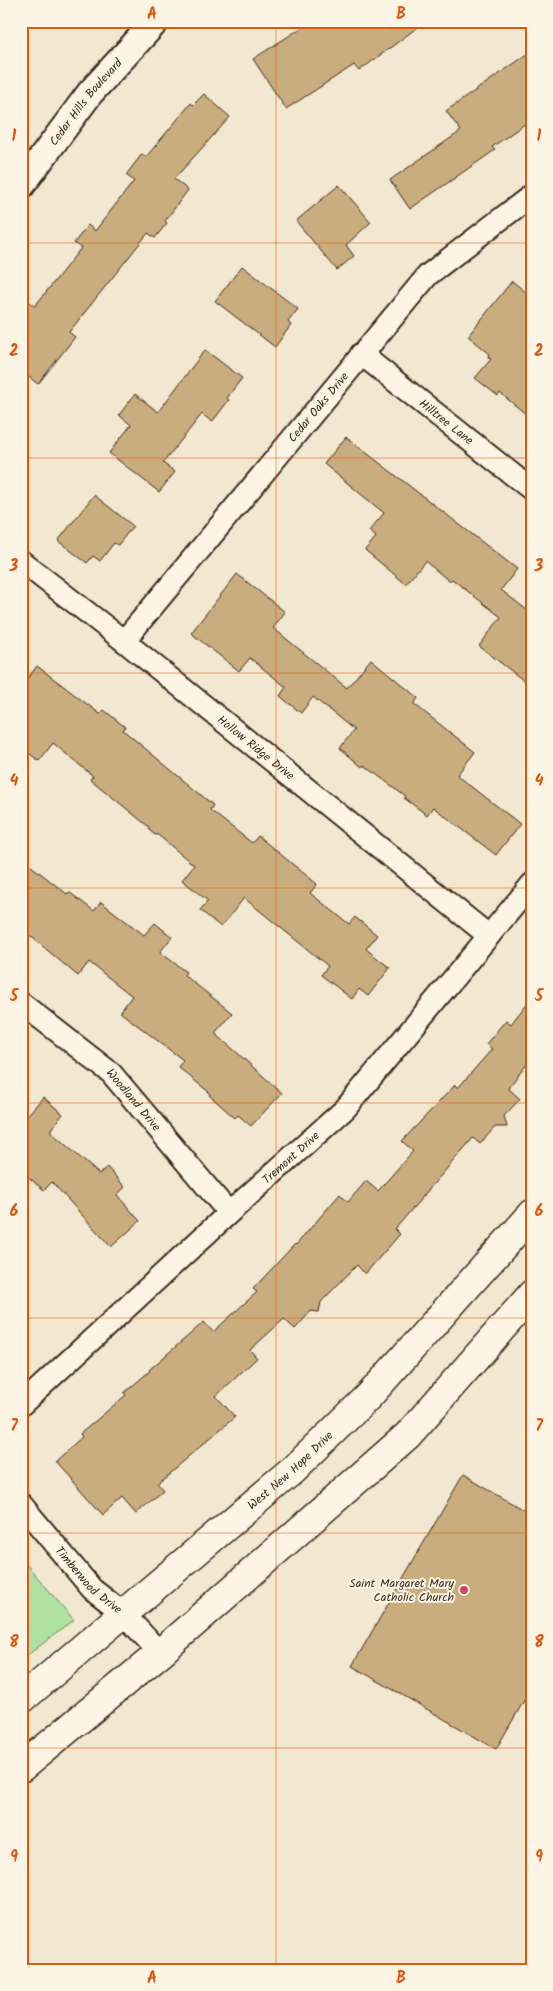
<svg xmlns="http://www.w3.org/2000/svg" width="553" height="1991" viewBox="0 0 553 1991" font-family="Kalam,sans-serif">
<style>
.green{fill:#afe1a2;stroke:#758660}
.building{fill:#c9ad7e;stroke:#3b2a1e}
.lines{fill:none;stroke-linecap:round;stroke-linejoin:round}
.minor-casing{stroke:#3b2a1e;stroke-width:25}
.tertiary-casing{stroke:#3b2a1e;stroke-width:30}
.secondary-casing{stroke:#3b2a1e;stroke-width:31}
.minor{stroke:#fcf5e5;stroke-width:21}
.tertiary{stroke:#fcf5e5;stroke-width:26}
.secondary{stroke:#fcf5e5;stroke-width:28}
.grid{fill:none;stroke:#df570d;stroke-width:1;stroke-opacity:0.55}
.poi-dot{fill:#d1495b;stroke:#fcf5e5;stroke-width:2}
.labels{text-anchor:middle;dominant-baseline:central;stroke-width:4;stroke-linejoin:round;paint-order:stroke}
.street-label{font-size:12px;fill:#3b2a1e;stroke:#fcf5e5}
.poi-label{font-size:12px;fill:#3b2a1e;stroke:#fcf5e5;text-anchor:end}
.neatline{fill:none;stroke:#df570d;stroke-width:2}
.grid-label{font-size:16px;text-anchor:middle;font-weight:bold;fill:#df570d}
</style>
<rect width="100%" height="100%" fill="#f2e7d0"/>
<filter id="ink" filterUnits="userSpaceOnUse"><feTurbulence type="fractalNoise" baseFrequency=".02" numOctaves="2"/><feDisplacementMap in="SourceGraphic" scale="10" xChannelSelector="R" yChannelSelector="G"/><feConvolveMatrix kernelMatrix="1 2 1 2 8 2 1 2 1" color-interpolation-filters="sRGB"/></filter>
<g filter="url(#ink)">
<path class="green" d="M 21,1558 L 74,1620 L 21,1660 Z"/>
<path class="building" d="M 312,21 L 426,21 L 359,71 L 354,65 L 286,109 L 253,59 Z
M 532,51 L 532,119 L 492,147 L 495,150 L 410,209 L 390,180 L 461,131 L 446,111 Z
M 204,94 L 230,117 L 174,179 L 188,190 L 165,221 L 167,223 L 155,238 L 148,233 L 69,332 L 75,337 L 38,384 L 21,371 L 21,295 L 35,306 L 81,248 L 74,243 L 88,225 L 95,231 L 134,181 L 126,175 L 142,154 L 146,157 L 191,103 L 193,105 Z
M 339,185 L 371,222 L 346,245 L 354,256 L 337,270 L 296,221 Z
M 242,266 L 298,309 L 288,322 L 291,325 L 275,347 L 215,301 Z
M 512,281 L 532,297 L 532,419 L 500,393 L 498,396 L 475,378 L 491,359 L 488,357 L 490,354 L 468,336 Z
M 205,350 L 242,378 L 227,398 L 229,400 L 212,422 L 202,414 L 163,463 L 175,472 L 159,492 L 109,453 L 131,425 L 119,415 L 135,394 L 158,412 Z
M 346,437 L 517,569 L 501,590 L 532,614 L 532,687 L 479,646 L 501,617 L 452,579 L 449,581 L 425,561 L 406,584 L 365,550 L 376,537 L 369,531 L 384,513 L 324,464 Z
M 94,495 L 133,526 L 118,545 L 114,543 L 100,561 L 93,556 L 87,563 L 58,541 Z
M 237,574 L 285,612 L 273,628 L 347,688 L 371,659 L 418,698 L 414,704 L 475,752 L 457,775 L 520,824 L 496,855 L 433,807 L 427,815 L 404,798 L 405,796 L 364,765 L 362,767 L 340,748 L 354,730 L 313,697 L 301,713 L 280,696 L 286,687 L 250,658 L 239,671 L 191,633 Z
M 37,666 L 100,714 L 104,710 L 125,727 L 123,730 L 213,805 L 210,810 L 252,843 L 258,836 L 317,884 L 310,893 L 349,924 L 355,917 L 377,935 L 366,949 L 390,968 L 368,996 L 359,989 L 352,999 L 321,975 L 328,966 L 244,898 L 221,927 L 200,910 L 208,901 L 182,880 L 194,865 L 158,835 L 155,835 L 149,830 L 149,827 L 90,779 L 93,776 L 53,743 L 39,761 L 21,747 L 21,687 Z
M 21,858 L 67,894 L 69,892 L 94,911 L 101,902 L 144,935 L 155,923 L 172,937 L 160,952 L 186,972 L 184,975 L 232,1013 L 215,1033 L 282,1093 L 251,1126 L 238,1115 L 235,1118 L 209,1095 L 210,1093 L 178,1067 L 183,1060 L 120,1012 L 132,996 L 89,962 L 78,976 L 21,928 Z
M 532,997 L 532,1058 L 508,1088 L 520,1099 L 504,1116 L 507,1127 L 495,1127 L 480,1144 L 473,1138 L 395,1229 L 400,1234 L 365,1274 L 357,1265 L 321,1302 L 319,1312 L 311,1311 L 295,1329 L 284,1319 L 250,1350 L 257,1358 L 216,1396 L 235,1417 L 157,1483 L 163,1490 L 136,1514 L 122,1498 L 103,1515 L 55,1461 L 82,1437 L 80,1434 L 126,1395 L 124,1393 L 150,1371 L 149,1370 L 204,1322 L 213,1332 L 257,1292 L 253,1289 L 295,1244 L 296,1245 L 340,1194 L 348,1202 L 366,1181 L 378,1191 L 413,1151 L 402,1141 L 455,1085 L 458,1088 L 492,1049 L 486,1044 L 506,1020 L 511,1024 Z
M 43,1097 L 63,1114 L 51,1129 L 51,1132 L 99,1174 L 107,1167 L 125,1187 L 117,1195 L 140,1221 L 111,1247 L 52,1182 L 44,1190 L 21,1171 L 21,1123 Z
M 463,1475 L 532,1515 L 532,1687 L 496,1749 L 352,1666 Z"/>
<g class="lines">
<g class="minor-casing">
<g id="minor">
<path id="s1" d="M 361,354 L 532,490"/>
<path id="s2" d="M 21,561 L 124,641 L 489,936"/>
<path id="s3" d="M 124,641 L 428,275 L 532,195"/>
<path id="s4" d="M 21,1003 L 111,1073 L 229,1213"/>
<path id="s5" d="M 21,1405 L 229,1213 L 345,1109 L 532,884"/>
<path id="s6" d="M 21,1504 L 92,1589 L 123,1613 L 160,1653"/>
</g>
</g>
<g class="tertiary-casing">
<g id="tertiary">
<path id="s7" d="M 21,186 L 90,93 L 156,21"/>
</g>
</g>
<g class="secondary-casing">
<g id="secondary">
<path id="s8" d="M 21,1700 L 293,1470 L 369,1396 L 532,1214"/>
<path d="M 21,1768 L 160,1653 L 408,1435 L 532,1294"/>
</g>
</g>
<use href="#minor" class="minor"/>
<use href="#tertiary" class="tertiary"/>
<use href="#secondary" class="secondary"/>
</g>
</g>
<path class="grid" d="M 276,21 L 276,1970M 21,243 L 532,243M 21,458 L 532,458M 21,673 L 532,673M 21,888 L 532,888M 21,1103 L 532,1103M 21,1318 L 532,1318M 21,1533 L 532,1533M 21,1748 L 532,1748"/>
<circle class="poi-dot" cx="464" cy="1590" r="5"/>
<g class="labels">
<g class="street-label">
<text stroke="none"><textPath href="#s7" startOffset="106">Cedar Hills Boulevard</textPath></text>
<text stroke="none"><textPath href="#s3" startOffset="304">Cedar Oaks Drive</textPath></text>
<text stroke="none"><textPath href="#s1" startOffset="109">Hilltree Lane</textPath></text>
<text stroke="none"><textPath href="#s2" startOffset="300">Hollow Ridge Drive</textPath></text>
<text stroke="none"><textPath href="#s4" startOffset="149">Woodland Drive</textPath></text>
<text stroke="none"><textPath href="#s5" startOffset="366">Tremont Drive</textPath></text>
<text stroke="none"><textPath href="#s8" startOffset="354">West New Hope Drive</textPath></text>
<text stroke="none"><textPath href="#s6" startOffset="102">Timberwood Drive</textPath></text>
</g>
<g class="poi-label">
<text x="454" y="1583">Saint Margaret Mary<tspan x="454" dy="14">Catholic Church</tspan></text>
</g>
</g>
<rect width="553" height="1991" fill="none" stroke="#fcf5e5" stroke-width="55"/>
<rect x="28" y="28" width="498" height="1936" class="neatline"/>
<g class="grid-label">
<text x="152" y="19">A</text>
<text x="401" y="19">B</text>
<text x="14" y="141">1</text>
<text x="539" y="141">1</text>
<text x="14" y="356">2</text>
<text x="539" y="356">2</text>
<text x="14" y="571">3</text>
<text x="539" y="571">3</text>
<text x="14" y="786">4</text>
<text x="539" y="786">4</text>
<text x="14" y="1001">5</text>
<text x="539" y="1001">5</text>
<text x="14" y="1216">6</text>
<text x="539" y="1216">6</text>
<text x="14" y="1431">7</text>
<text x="539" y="1431">7</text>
<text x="14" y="1647">8</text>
<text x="539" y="1647">8</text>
<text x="14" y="1862">9</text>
<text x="539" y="1862">9</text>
<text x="152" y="1983">A</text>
<text x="401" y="1983">B</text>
</g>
</svg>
